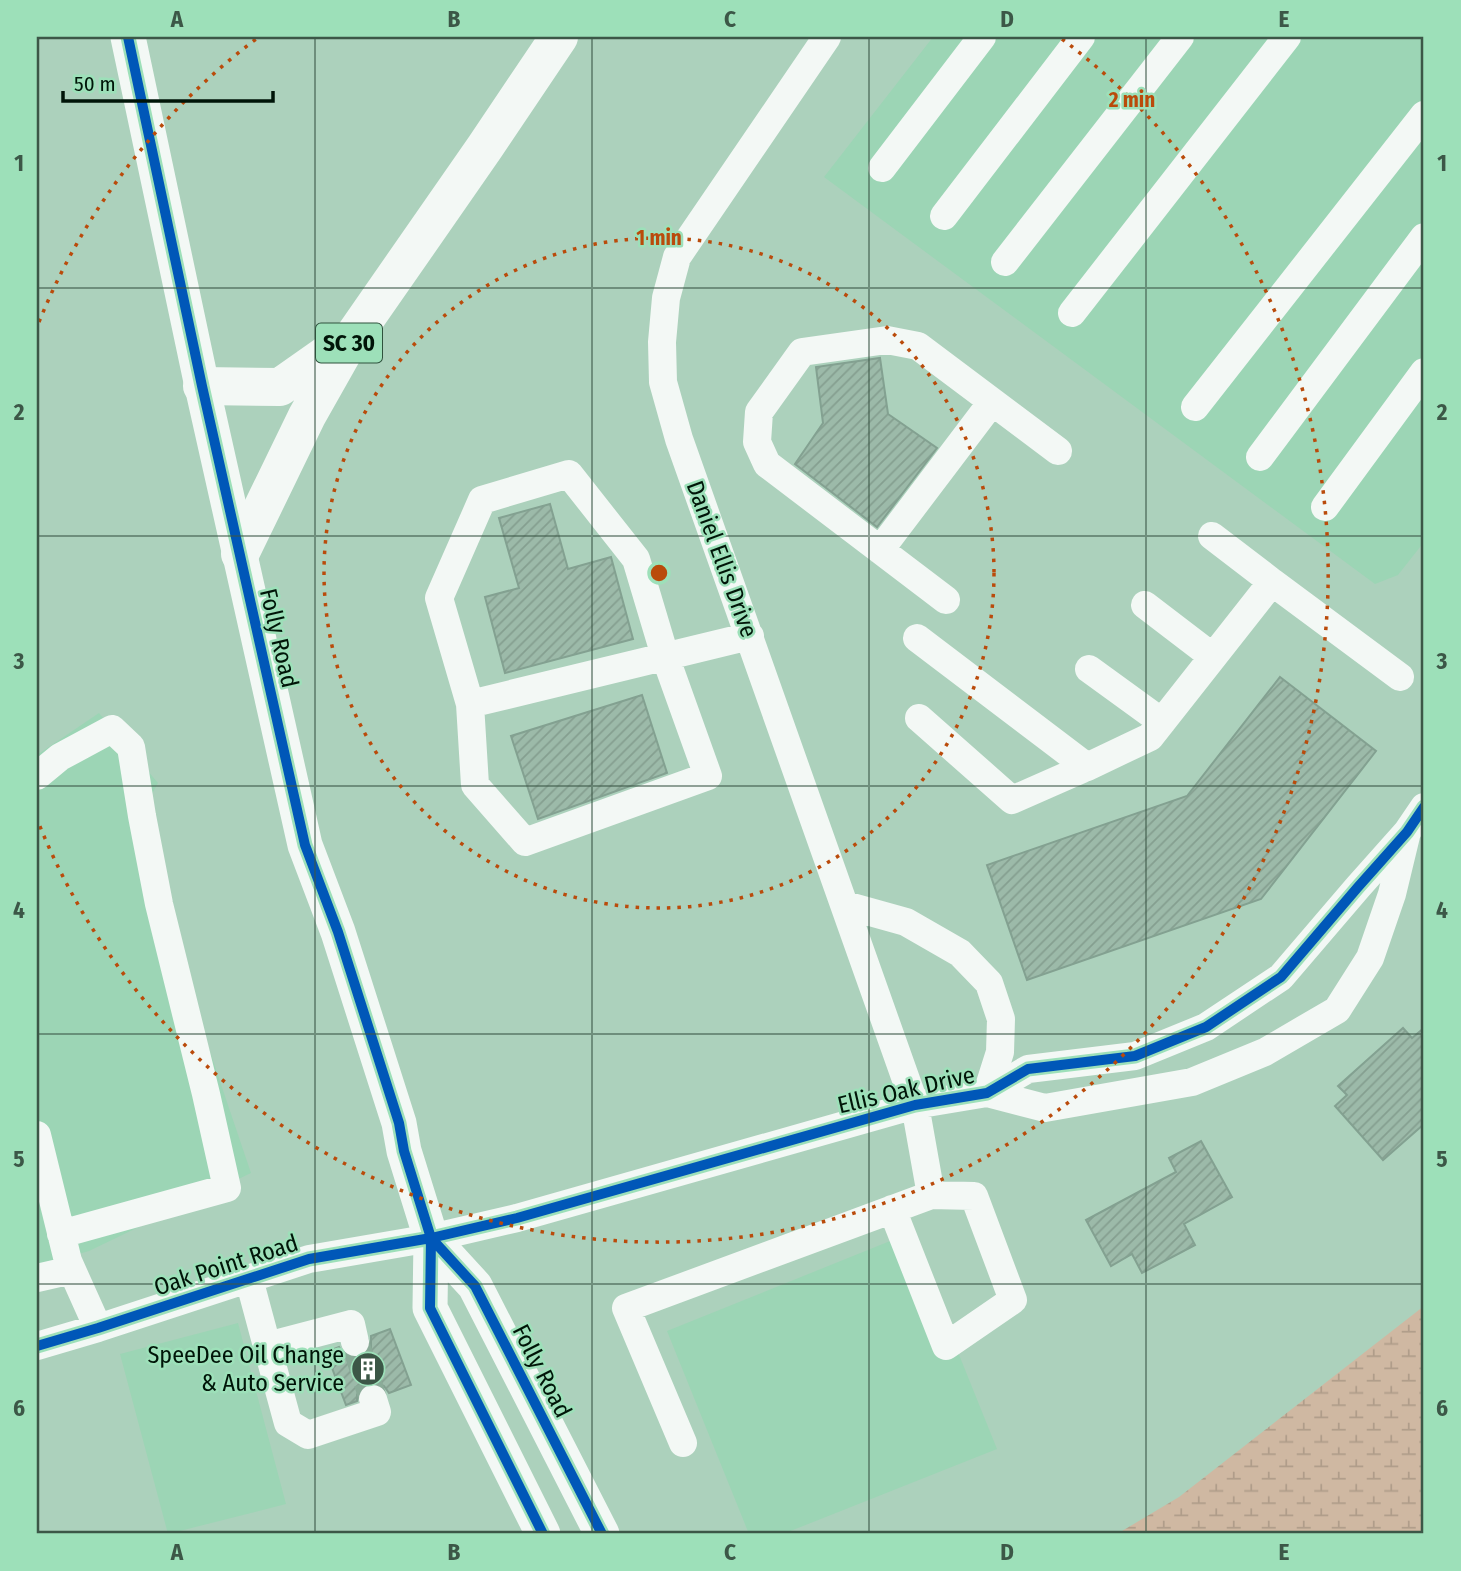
<svg xmlns="http://www.w3.org/2000/svg" width="1461" height="1571" viewBox="0 0 1461 1571" font-family="'Fira Sans Condensed',sans-serif">
<style>
.built{fill:#9cd5b5}
.wetland{fill:url(#wetland-marsh)}
.building{fill:url(#building-hatch);stroke:#83a191;stroke-width:2}
.lines{fill:none;stroke-linecap:round;stroke-linejoin:round}
.minor-tunnel{stroke:#8aab98;stroke-width:28;stroke-dasharray:28 14;stroke-linecap:butt}
.minor{stroke:#f3f8f5;stroke-width:28}
.major{stroke:#f3f8f5;stroke-width:35}
.highway{stroke:#f3f8f5;stroke-width:38}
.cycleway-casing{stroke:#9de0b9;stroke-width:15}
.cycleway{stroke:#0057b8;stroke-width:10}
.grid{fill:none;stroke:#3c5747;stroke-width:2;stroke-opacity:0.55}
.ring{fill:none;stroke:#ba4b0b;stroke-width:3.5;stroke-dasharray:3.5 7}
.labels{text-anchor:middle;dominant-baseline:central;stroke-width:5;stroke-linejoin:round;paint-order:stroke}
.shield{fill:#9de0b9;stroke:#2f523d;stroke-width:2}
.shield-label{font-size:23px;font-weight:bold;fill:#001508}
.street-label{font-size:24px;fill:#001508;stroke:#9de0b9}
.poi-label{font-size:24px;fill:#001508;stroke:#9de0b9;text-anchor:end}
.centre{fill:#ba4b0b;stroke:#9de0b9;stroke-width:3.5}
.ring-label{font-size:21px;text-anchor:middle;font-weight:bold;fill:#ba4b0b;stroke:#9de0b9;stroke-width:5;stroke-linejoin:round;paint-order:stroke}
.neatline{fill:none;stroke:#3c5747;stroke-width:2.5}
.grid-label{font-size:23px;text-anchor:middle;font-weight:bold;fill:#3c5747}
</style>
<defs>
<pattern id="wetland-marsh" width="20" height="14" patternUnits="userSpaceOnUse" patternTransform="scale(1.75)"><rect width="20" height="14" fill="#cfb8a2"/><path d="M1 5h8M5 5V1M11 12h8M15 12V8" fill="none" stroke="#b09d8a"/></pattern>
<pattern id="building-hatch" width="6" height="6" patternUnits="userSpaceOnUse" patternTransform="scale(1.75)"><rect width="6" height="6" fill="#9cbaa9"/><path d="M-1 1l2-2M0 6l6-6M5 7l2-2" fill="none" stroke="#859f90"/></pattern>
</defs>
<rect width="100%" height="100%" fill="#acd1bc"/>
<path class="built" d="M 933,37 L 1424,37 L 1424,542 L 1398,575 L 1375,584 L 824,177 Z
M 99,713 L 158,783 L 134,827 L 251,1173 L 89,1251 L 37,1266 L 37,755 Z
M 910,1233 L 997,1449 L 783,1534 L 749,1534 L 667,1331 Z
M 238,1323 L 286,1504 L 168,1534 L 120,1354 Z"/>
<path class="wetland" d="M 1424,1306 L 1424,1534 L 1117,1534 L 1179,1497 Z"/>
<path class="building" d="M 880,358 L 888,414 L 937,448 L 877,527 L 795,464 L 823,423 L 816,367 Z
M 550,504 L 568,569 L 611,557 L 633,639 L 505,673 L 485,597 L 519,588 L 499,518 Z
M 1280,677 L 1376,751 L 1261,899 L 1027,980 L 987,865 L 1187,796 Z
M 642,695 L 667,773 L 538,819 L 511,736 Z
M 1403,1028 L 1412,1038 L 1424,1028 L 1424,1124 L 1383,1160 L 1335,1106 L 1347,1095 L 1338,1086 Z
M 1201,1141 L 1232,1197 L 1184,1224 L 1195,1245 L 1142,1273 L 1132,1254 L 1111,1266 L 1086,1220 L 1176,1172 L 1169,1158 Z
M 390,1329 L 411,1385 L 389,1393 L 384,1386 L 377,1383 L 369,1383 L 360,1388 L 357,1395 L 357,1401 L 346,1405 L 326,1352 L 339,1347 L 343,1354 L 349,1358 L 359,1358 L 367,1354 L 371,1348 L 371,1336 Z"/>
<g class="lines">
<path class="minor-tunnel" d="M 355,1342 L 373,1399"/>
<path class="minor" d="M 882,168 L 982,37
M 944,216 L 1081,37
M 1005,262 L 1180,37
M 1072,313 L 1287,37
M 1195,407 L 1424,115
M 1260,457 L 1424,237
M 1325,507 L 1424,372
M 1212,536 L 1272,582
M 880,550 L 992,402
M 946,600 L 767,464 L 757,442 L 759,412 L 802,352 L 887,340 L 918,346 L 1058,451
M 1145,605 L 1213,657
M 917,638 L 1087,767 L 1150,737 L 1272,582 L 1400,677
M 1089,669 L 1162,722
M 470,704 L 475,785 L 525,842 L 708,776 L 665,656 L 636,559 L 569,474 L 482,500 L 439,598 L 470,704 L 750,636
M 919,718 L 1012,800 L 1087,767
M 37,776 L 60,757 L 112,729 L 131,747 L 142,816 L 159,904 L 206,1094 L 227,1188 L 61,1234
M 845,905 L 906,922 L 960,953 L 989,983 L 1001,1019 L 1000,1052 L 987,1093
M 987,1093 L 1045,1108 L 1192,1082 L 1265,1052 L 1337,1010 L 1370,958 L 1392,894 L 1406,836
M 37,1135 L 68,1261 L 98,1328
M 892,1209 L 946,1346 L 1013,1300 L 974,1196 L 931,1195
M 37,1278 L 72,1270
M 249,1279 L 267,1346
M 355,1342 L 351,1324 L 267,1346 L 288,1423 L 308,1435 L 377,1412 L 373,1399
M 37,1346 L 98,1328 L 309,1259 L 431,1238 L 517,1218 L 915,1105 L 987,1093 L 1028,1069 L 1135,1056 L 1206,1027 L 1281,977 L 1358,887 L 1407,832 L 1424,807
M 683,1443 L 626,1308 L 931,1195 L 915,1105 L 679,439 L 663,382 L 662,342 L 666,298 L 677,257 L 827,37"/>
<path class="major" d="M 128,37 L 202,386 L 305,845 L 338,932 L 399,1123 L 404,1151 L 431,1238 L 430,1308 L 543,1534
M 431,1238 L 475,1286 L 602,1534"/>
<path class="highway" d="M 202,386 L 280,387 L 344,342
M 240,554 L 307,416 L 346,347 L 485,147 L 559,37"/>
<g class="cycleway-casing">
<path id="cycleway" d="M 128,37 L 202,386 L 305,845 L 338,932 L 399,1123 L 404,1151 L 431,1238 L 430,1308 L 543,1534
M 431,1238 L 475,1286 L 602,1534
M 37,1346 L 98,1328 L 309,1259 L 431,1238 L 517,1218 L 915,1105 L 987,1093 L 1028,1069 L 1135,1056 L 1206,1027 L 1281,977 L 1358,887 L 1407,832 L 1424,807"/>
</g>
<use href="#cycleway" class="cycleway"/>
</g>
<path class="grid" d="M 315,37 L 315,1534M 592,37 L 592,1534M 869,37 L 869,1534M 1146,37 L 1146,1534M 37,288 L 1424,288M 37,536 L 1424,536M 37,786 L 1424,786M 37,1034 L 1424,1034M 37,1284 L 1424,1284"/>
<g class="ring">
<circle cx="659" cy="573" r="335"/>
<path d="M39 322A669 669 0 0 1 256 39M1062 39A669 669 0 1 1 39 824"/>
</g>
<defs>
<g id="building-disc" transform="scale(1.75)"><circle r="9.5" fill="#3c5747" stroke="#9de0b9"/><path d="M-4-6H4V6H1V3H-1V6H-4ZM-2.5-4.3h1.7v1.8h-1.7ZM.8-4.3h1.7v1.8H.8ZM-2.5-1h1.7V.8h-1.7ZM.8-1h1.7V.8H.8Z" fill="#fff"/></g>
</defs>
<g fill-rule="evenodd">
<use href="#building-disc" x="368" y="1369"/>
</g>
<g class="labels">
<rect class="shield" x="316" y="323.5" width="66" height="39" rx="5"/>
<g class="shield-label">
<text x="349" y="343">SC 30</text>
</g>
<g class="street-label">
<text transform="translate(722 559) rotate(70)">Daniel Ellis Drive</text>
<text transform="translate(279 638) rotate(77)">Folly Road</text>
<text transform="translate(906 1090) rotate(-13)">Ellis Oak Drive</text>
<text transform="translate(226 1265) rotate(-18)">Oak Point Road</text>
<text transform="translate(542 1371) rotate(63)">Folly Road</text>
</g>
<g class="poi-label">
<text x="344" y="1355">SpeeDee Oil Change<tspan x="344" dy="28">&amp; Auto Service</tspan></text>
</g>
</g>
<circle cx="659" cy="573" r="10" class="centre"/>
<g class="ring-label">
<text x="1132" y="107">2 min</text>
<text x="659" y="245">1 min</text>
</g>
<rect width="1461" height="1571" fill="none" stroke="#9de0b9" stroke-width="77"/>
<path d="M63 91v10h210v-10" fill="none" stroke="#001508" stroke-width="3.5"/>
<text x="74" y="91" font-size="21" fill="#001508" stroke="#9de0b9" stroke-width="5" paint-order="stroke">50 m</text>
<rect x="38" y="38" width="1384" height="1494" class="neatline"/>
<g class="grid-label">
<text x="177" y="27">A</text>
<text x="454" y="27">B</text>
<text x="730" y="27">C</text>
<text x="1007" y="27">D</text>
<text x="1284" y="27">E</text>
<text x="19" y="171">1</text>
<text x="1442" y="171">1</text>
<text x="19" y="420">2</text>
<text x="1442" y="420">2</text>
<text x="19" y="669">3</text>
<text x="1442" y="669">3</text>
<text x="19" y="918">4</text>
<text x="1442" y="918">4</text>
<text x="19" y="1167">5</text>
<text x="1442" y="1167">5</text>
<text x="19" y="1416">6</text>
<text x="1442" y="1416">6</text>
<text x="177" y="1560">A</text>
<text x="454" y="1560">B</text>
<text x="730" y="1560">C</text>
<text x="1007" y="1560">D</text>
<text x="1284" y="1560">E</text>
</g>
</svg>
